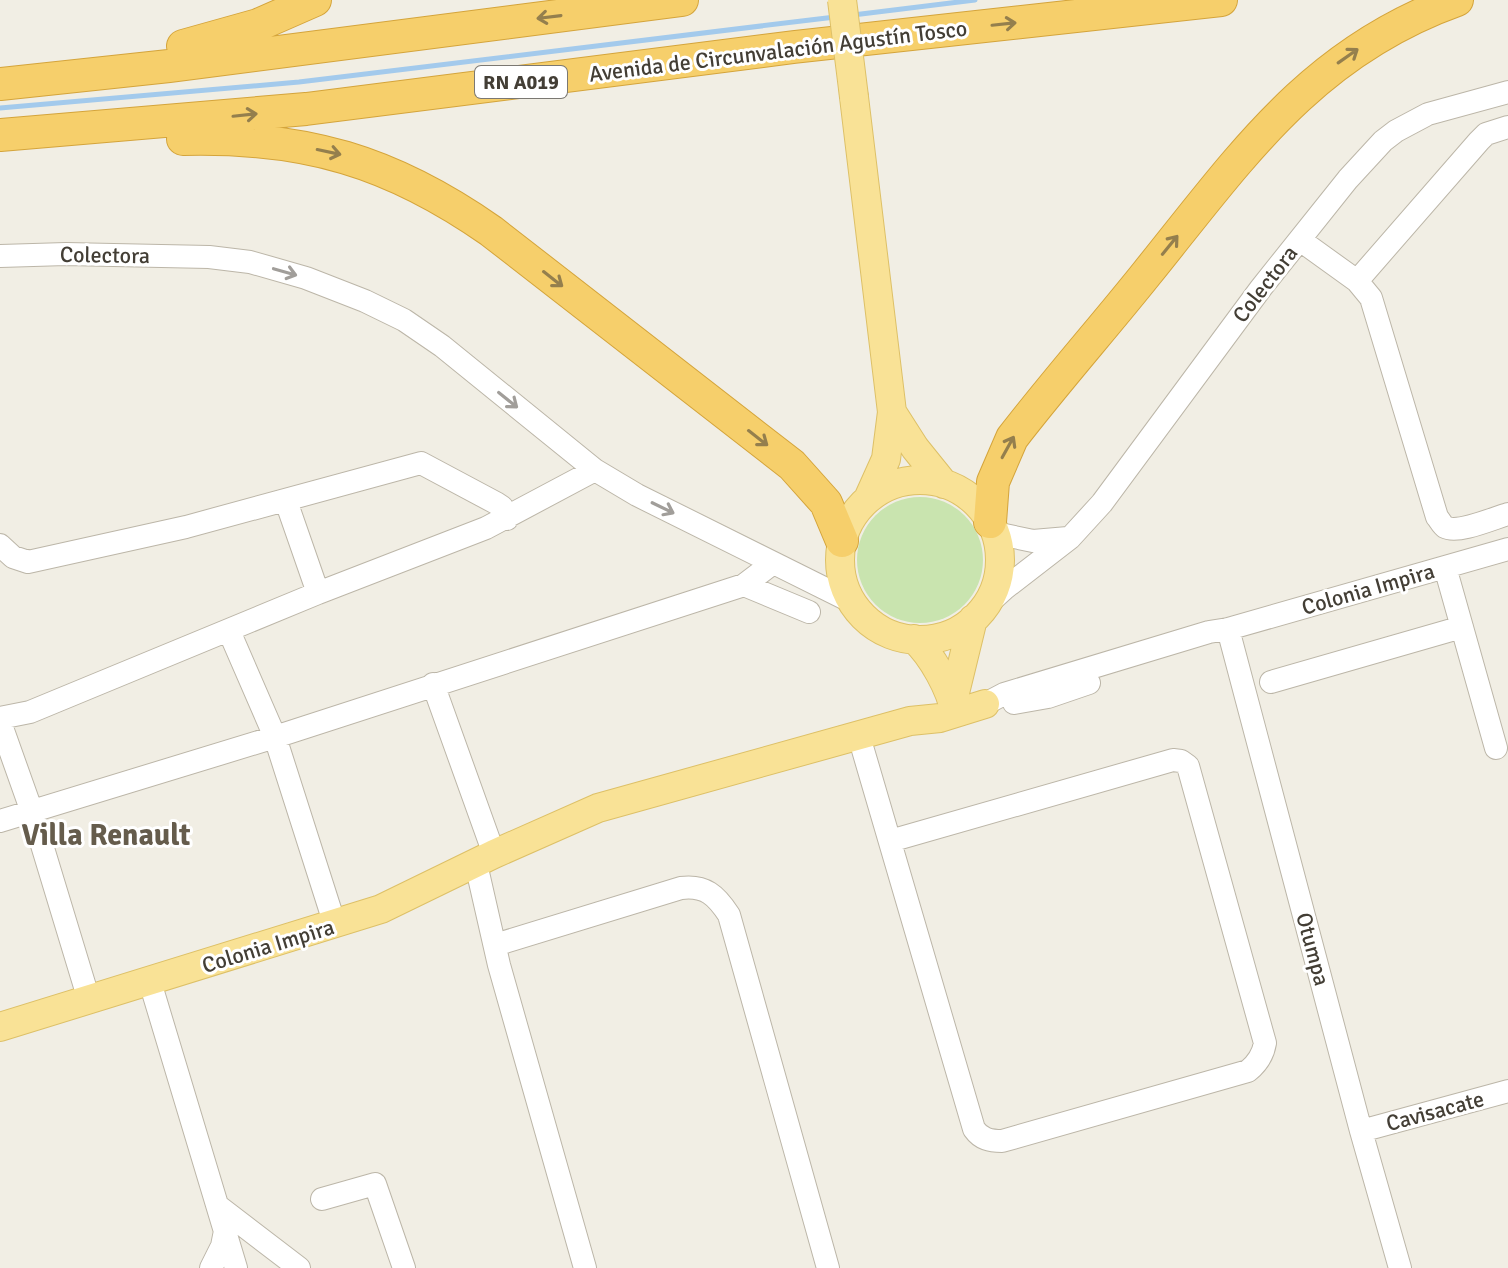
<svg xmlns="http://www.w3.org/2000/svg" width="1508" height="1268" viewBox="0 0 1508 1268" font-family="Signika,sans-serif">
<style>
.green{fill:#c9e4af}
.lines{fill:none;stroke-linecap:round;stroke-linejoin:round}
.stream{stroke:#a3caec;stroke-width:5}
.minor-casing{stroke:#bcb6a8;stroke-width:24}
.major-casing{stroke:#ddc067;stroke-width:30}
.highway-casing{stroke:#d4a43b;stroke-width:34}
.minor{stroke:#fff;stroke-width:22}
.major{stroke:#f9e296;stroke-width:28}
.highway{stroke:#f6cf6b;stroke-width:32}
.major-bridge-casing{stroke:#ddc067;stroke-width:30;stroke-linecap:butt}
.major-bridge{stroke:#f9e296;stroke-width:28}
.oneway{stroke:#947f4d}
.oneway2{stroke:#a19e9a}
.labels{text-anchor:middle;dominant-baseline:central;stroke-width:6;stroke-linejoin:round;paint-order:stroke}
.shield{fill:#fff;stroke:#7b7872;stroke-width:2}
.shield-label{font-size:20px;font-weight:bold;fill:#433e35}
.street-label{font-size:22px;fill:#433e35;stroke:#fff}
.district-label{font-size:30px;font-weight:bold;fill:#655c4c;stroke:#fff}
</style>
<rect width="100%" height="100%" fill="#f1eee4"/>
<path class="green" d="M857 560a63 63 0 1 1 126 0a63 63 0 1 1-126 0Z"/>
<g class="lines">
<path class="stream" d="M 853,15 L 975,0
M 0,108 L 299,82 L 835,17"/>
<g class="minor-casing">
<path id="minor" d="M 1300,240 L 1357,281 L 1371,298 L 1437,517 C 1439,519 1442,525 1445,527 C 1458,534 1494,518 1508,514
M 0,256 L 66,254 L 209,257 L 250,262 L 306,278 L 365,301 L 404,320 L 442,346 L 595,470 L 637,495 L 852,602
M 1357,281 L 1479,141 L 1486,134 L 1508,127
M 286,501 L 318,593
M 995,533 L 1033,541 L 1068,538
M 0,545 L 13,557 L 28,562 L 186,527 L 421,463 L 496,503 L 502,507 L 507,519
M 1445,567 L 1496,748
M 744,585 L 809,612
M 982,609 L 1004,589 L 1070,538 L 1102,503 L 1261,288 L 1348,179 L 1383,141 L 1396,131 L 1428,114 L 1508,92
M 1228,629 L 1361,1131 L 1400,1268
M 229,631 L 275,737 L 335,925
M 1271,682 L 1462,627
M 433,684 L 494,854
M 1014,703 L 1048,697 L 1089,683
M 985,704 L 1004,694 L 1209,632 L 1228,629 L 1508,549
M 0,718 L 30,712 L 318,593 L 486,528 L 595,470
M 0,722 L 32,812 L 89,1000
M 863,750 L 974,1129 C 981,1139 990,1141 1002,1141 L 1248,1071 C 1258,1063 1263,1055 1265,1043 L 1188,766 L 1181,761 L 1173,760 L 890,841
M 0,821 L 275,737 L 744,585 L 773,563
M 476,864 L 499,965 L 585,1268
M 495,945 L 681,888 C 705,885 716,895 729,915 L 828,1268
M 150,982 L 236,1268
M 1361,1131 L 1508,1091
M 322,1199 L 375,1184 L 404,1268
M 218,1206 L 299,1268
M 211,1268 L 222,1246 L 225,1231"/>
</g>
<g class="major-casing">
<path id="major" d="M 854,97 L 892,412 L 886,459 L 868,499
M 892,412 L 915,448 L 944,484
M840 560a80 80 0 1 1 160 0a80 80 0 1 1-160 0Z
M 914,639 C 932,655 951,690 955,713
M 953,701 L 973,619
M 0,1027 L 381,909 L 494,854 L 598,808 L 910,721 L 940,718 L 985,704"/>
</g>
<g class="highway-casing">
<path id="highway" d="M 183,46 L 258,25 L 315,0
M 0,84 L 169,66 L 682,0
M 0,135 L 306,109 L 794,47 L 1221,0
M 183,139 C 305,136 391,161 491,231 L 792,465 L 826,503 L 842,541
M 990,522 L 993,482 L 1012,438 C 1056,381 1103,328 1147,273 C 1240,158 1311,52 1457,0"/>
</g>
<use href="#minor" class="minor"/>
<use href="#major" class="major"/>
<use href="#highway" class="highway"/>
<g class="major-bridge-casing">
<path id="major-bridge" d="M 842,0 L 854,97"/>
</g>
<use href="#major-bridge" class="major-bridge"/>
</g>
<defs><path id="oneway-shaft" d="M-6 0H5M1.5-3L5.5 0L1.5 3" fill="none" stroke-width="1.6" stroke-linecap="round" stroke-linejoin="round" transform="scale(2)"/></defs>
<g class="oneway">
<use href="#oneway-shaft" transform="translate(549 17) rotate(173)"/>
<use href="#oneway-shaft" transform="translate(1004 24) rotate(-6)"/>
<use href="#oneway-shaft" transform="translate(1348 56) rotate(-35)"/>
<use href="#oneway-shaft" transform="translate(245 115) rotate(-6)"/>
<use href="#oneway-shaft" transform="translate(329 152) rotate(12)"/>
<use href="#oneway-shaft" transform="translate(1170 245) rotate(-51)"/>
<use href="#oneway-shaft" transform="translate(553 279) rotate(38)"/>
<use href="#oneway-shaft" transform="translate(758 438) rotate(38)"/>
<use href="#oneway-shaft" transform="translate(1008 447) rotate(-61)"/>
</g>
<g class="oneway2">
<use href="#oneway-shaft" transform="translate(285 272) rotate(16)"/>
<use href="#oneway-shaft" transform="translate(508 400) rotate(39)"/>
<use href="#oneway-shaft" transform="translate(663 508) rotate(26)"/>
</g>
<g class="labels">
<rect class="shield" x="475" y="66" width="92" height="32" rx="6"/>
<g class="shield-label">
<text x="521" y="82">RN A019</text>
</g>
<g class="street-label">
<text transform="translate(778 51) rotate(-7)">Avenida de Circunvalación Agustín Tosco</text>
<text transform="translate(105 255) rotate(1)">Colectora</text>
<text transform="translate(1265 284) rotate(-52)">Colectora</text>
<text transform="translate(1368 589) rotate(-16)">Colonia Impira</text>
<text transform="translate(268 946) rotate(-17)">Colonia Impira</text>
<text transform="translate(1313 949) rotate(75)">Otumpa</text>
<text transform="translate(1435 1111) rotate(-15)">Cavisacate</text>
</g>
<g class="district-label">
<text x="106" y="835">Villa Renault</text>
</g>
</g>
</svg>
